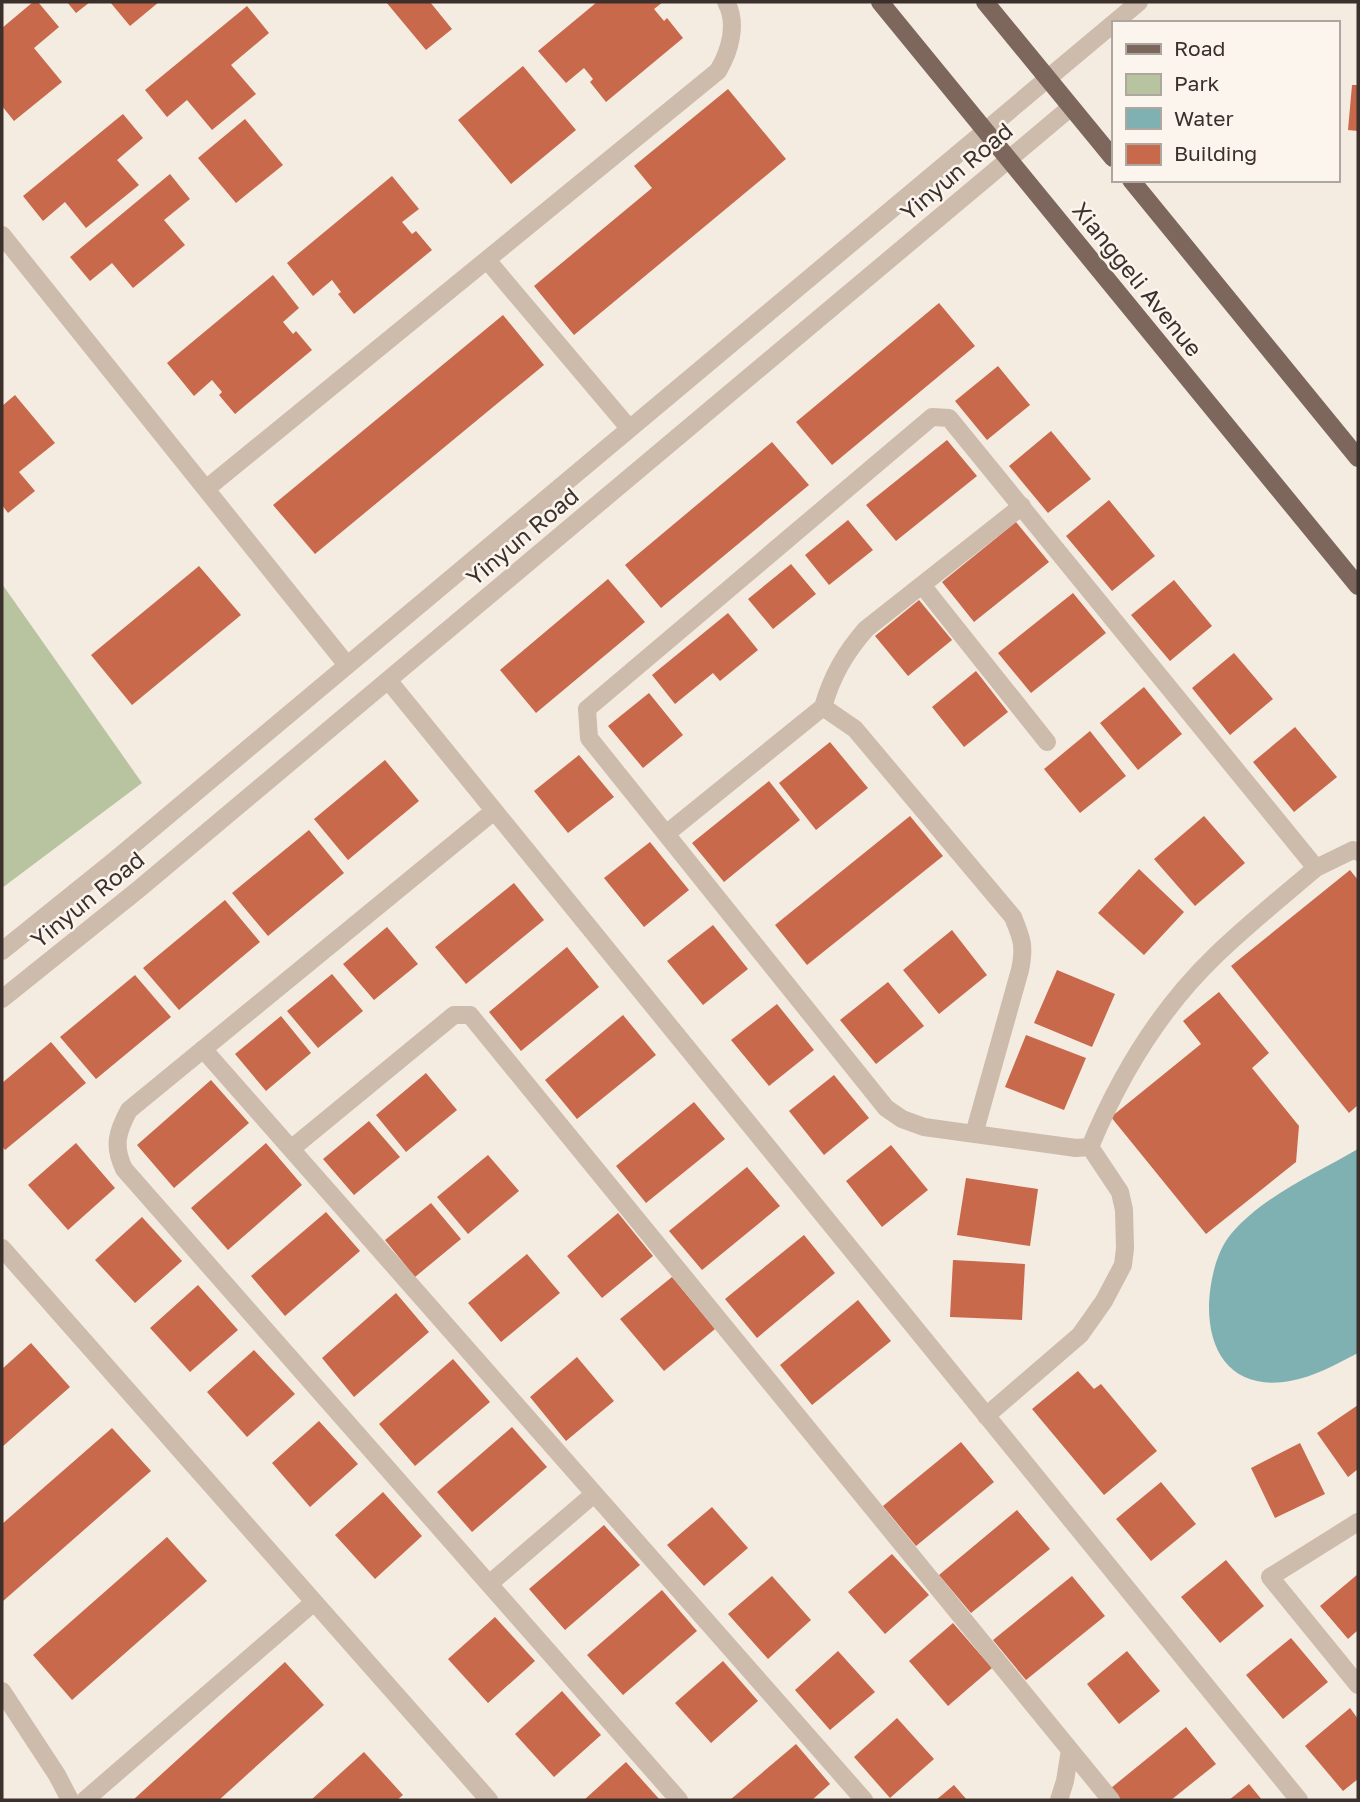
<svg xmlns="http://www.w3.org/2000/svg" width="1360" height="1802" viewBox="0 0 1360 1802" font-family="'Golos Text',sans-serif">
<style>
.green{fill:#b8c4a0}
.water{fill:#7fb0b2}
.building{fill:#c8694b}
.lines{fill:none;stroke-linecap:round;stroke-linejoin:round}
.minor{stroke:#cdbbac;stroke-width:18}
.major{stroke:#7d675c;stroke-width:18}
.labels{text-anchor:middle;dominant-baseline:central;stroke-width:5;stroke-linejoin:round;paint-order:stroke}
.street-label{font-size:23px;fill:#3b302b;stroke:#fbf5ee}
</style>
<rect width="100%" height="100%" fill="#f4ebe1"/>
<path class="green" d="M 2,584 L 142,783 L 2,888 Z"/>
<path class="water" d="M 1358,1149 L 1358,1353 C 1336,1364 1314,1377 1290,1381 C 1234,1391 1208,1355 1209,1304 C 1210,1281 1216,1252 1231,1234 C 1263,1196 1315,1174 1358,1149 Z"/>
<path class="building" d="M 33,2 L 38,2 L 59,27 L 34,48 L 62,82 L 14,121 L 2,106 L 2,28 Z
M 67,2 L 90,2 L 76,13 Z
M 110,2 L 159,2 L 130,26 Z
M 386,2 L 430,2 L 452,29 L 426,50 Z
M 597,2 L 663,2 L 654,9 L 664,21 L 667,18 L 683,38 L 606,102 L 590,82 L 593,79 L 584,68 L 566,83 L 538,51 Z
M 247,6 L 269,33 L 231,65 L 256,94 L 212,130 L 187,100 L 167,117 L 145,90 Z
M 523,66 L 576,130 L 511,184 L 458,120 Z
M 1352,85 L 1358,85 L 1358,131 L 1348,130 Z
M 728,89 L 786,159 L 574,335 L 534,286 L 652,188 L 634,166 Z
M 123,114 L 143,138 L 117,160 L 139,185 L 86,228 L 65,202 L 43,221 L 23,196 Z
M 245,119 L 283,165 L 236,203 L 198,158 Z
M 170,174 L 190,199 L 164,220 L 185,245 L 133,288 L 112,263 L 90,281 L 70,257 Z
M 392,176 L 419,209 L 402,222 L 412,234 L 416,231 L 432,250 L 354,314 L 338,294 L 341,292 L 332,280 L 313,296 L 287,263 Z
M 273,275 L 299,308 L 283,322 L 293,334 L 296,331 L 312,350 L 235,414 L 219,395 L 222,392 L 212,380 L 194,396 L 167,363 Z
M 939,303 L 975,346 L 832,465 L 796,422 Z
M 503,315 L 544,365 L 315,554 L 273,505 Z
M 998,366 L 1030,405 L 987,440 L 955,401 Z
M 15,395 L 55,443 L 19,472 L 35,491 L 8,513 L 2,505 L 2,406 Z
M 1051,431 L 1091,479 L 1048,513 L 1009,466 Z
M 947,440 L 977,476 L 896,541 L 866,505 Z
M 772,442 L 809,485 L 661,608 L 625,565 Z
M 1109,500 L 1155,556 L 1112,591 L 1066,536 Z
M 848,520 L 873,550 L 829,585 L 805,555 Z
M 1016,522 L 1049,562 L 974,622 L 942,582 Z
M 791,564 L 816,594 L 773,629 L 748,599 Z
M 199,566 L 241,615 L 132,705 L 91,655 Z
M 608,579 L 645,622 L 536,713 L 500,670 Z
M 1174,580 L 1212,626 L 1170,661 L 1131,615 Z
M 1073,593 L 1106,633 L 1031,693 L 998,653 Z
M 919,600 L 952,640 L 908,676 L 875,636 Z
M 728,613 L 758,650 L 720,681 L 713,673 L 675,704 L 652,675 Z
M 1234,653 L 1273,699 L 1230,735 L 1192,688 Z
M 976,671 L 1008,712 L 964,747 L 932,707 Z
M 1144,687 L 1182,734 L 1138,770 L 1100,723 Z
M 649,693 L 683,735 L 643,768 L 608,726 Z
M 1295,727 L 1337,777 L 1294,812 L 1253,762 Z
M 1090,731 L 1126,776 L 1080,813 L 1044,769 Z
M 830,742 L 868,788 L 816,830 L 779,783 Z
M 579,755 L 614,797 L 568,833 L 534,791 Z
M 385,760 L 419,801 L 348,860 L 314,819 Z
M 769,781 L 800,820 L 724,882 L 692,843 Z
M 910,816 L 943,856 L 807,965 L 775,925 Z
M 1204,816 L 1245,863 L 1195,906 L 1154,859 Z
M 309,830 L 344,873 L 268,936 L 232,893 Z
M 650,842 L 689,890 L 644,927 L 604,878 Z
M 1139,869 L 1184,912 L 1144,955 L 1098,913 Z
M 1350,870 L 1358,880 L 1358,1105 L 1349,1113 L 1231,966 Z
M 514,883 L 544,920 L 466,984 L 435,947 Z
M 225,900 L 260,942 L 179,1010 L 143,968 Z
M 713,925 L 748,969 L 703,1005 L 667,961 Z
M 387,927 L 418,964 L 374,1000 L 343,964 Z
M 952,930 L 987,975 L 939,1014 L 903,970 Z
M 567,947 L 599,987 L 521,1051 L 489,1012 Z
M 1057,970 L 1115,994 L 1092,1047 L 1034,1023 Z
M 332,974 L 363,1011 L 318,1048 L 287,1011 Z
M 135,975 L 171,1017 L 96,1079 L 60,1037 Z
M 888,982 L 924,1026 L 876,1064 L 840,1020 Z
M 1219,992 L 1269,1053 L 1252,1068 L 1299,1126 L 1296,1162 L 1206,1234 L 1111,1117 L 1201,1044 L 1183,1021 Z
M 777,1004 L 814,1050 L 769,1086 L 731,1040 Z
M 623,1015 L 656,1055 L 577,1119 L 545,1080 Z
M 281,1016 L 311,1053 L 266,1091 L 235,1054 Z
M 1026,1035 L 1086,1058 L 1064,1110 L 1005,1087 Z
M 51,1042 L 86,1083 L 5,1150 L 2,1146 L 2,1083 Z
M 426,1073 L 457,1110 L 406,1152 L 376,1115 Z
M 834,1075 L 869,1118 L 824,1155 L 789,1111 Z
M 211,1080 L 249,1123 L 174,1188 L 137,1145 Z
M 694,1102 L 725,1139 L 646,1203 L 616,1166 Z
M 369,1121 L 400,1157 L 354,1195 L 323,1159 Z
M 76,1143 L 115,1188 L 68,1230 L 28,1185 Z
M 266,1143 L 302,1185 L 228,1250 L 191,1208 Z
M 891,1145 L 928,1190 L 882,1227 L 846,1181 Z
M 488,1155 L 519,1191 L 468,1234 L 437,1197 Z
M 747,1167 L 780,1206 L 702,1270 L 669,1231 Z
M 966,1178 L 1038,1189 L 1030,1246 L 957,1235 Z
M 431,1203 L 461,1239 L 415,1277 L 385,1240 Z
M 326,1212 L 360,1251 L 285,1316 L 251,1276 Z
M 618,1213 L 653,1256 L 602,1298 L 567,1256 Z
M 142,1217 L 182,1261 L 135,1303 L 95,1260 Z
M 804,1235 L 835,1273 L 757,1338 L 725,1299 Z
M 527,1254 L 560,1293 L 501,1342 L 468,1303 Z
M 953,1260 L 1025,1264 L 1022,1320 L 950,1317 Z
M 672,1277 L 715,1329 L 664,1371 L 620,1319 Z
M 198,1285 L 238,1330 L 190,1372 L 150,1328 Z
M 396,1293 L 429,1332 L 354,1397 L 322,1358 Z
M 858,1300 L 891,1341 L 812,1405 L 780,1365 Z
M 31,1343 L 70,1387 L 2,1447 L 2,1369 Z
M 254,1350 L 295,1394 L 247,1437 L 207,1392 Z
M 577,1357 L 614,1401 L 566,1441 L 530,1397 Z
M 453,1359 L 490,1402 L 415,1466 L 379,1424 Z
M 1078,1371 L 1094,1389 L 1101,1384 L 1157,1451 L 1104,1495 L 1032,1409 Z
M 1358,1405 L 1358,1469 L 1348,1477 L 1317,1433 Z
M 319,1421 L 358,1464 L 310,1507 L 272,1463 Z
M 512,1427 L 547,1467 L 472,1532 L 437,1492 Z
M 112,1428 L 151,1471 L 2,1602 L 2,1524 Z
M 961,1442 L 994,1482 L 916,1546 L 883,1506 Z
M 1300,1443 L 1325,1494 L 1275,1518 L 1251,1468 Z
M 1161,1482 L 1196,1524 L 1151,1561 L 1116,1519 Z
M 383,1492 L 422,1536 L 375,1579 L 335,1535 Z
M 712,1507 L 748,1548 L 704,1586 L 667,1545 Z
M 1017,1510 L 1050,1549 L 971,1613 L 939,1575 Z
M 604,1525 L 640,1565 L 565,1630 L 529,1589 Z
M 167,1537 L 207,1581 L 72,1700 L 33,1655 Z
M 892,1554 L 929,1595 L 885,1634 L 848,1592 Z
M 1226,1560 L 1264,1606 L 1220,1643 L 1181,1597 Z
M 1358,1574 L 1358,1630 L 1348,1639 L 1320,1606 Z
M 772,1576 L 811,1620 L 768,1659 L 728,1614 Z
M 1072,1576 L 1105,1616 L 1026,1680 L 993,1640 Z
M 662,1590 L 697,1631 L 623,1695 L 587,1655 Z
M 495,1617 L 535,1661 L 488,1703 L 448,1659 Z
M 953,1623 L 992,1668 L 948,1706 L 909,1661 Z
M 1291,1638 L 1328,1682 L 1283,1719 L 1246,1675 Z
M 838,1651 L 875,1692 L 830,1730 L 795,1690 Z
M 1127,1651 L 1160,1691 L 1119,1724 L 1087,1684 Z
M 723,1661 L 758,1701 L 711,1743 L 675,1703 Z
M 285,1662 L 324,1705 L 219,1800 L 133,1800 Z
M 562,1691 L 601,1735 L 554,1777 L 515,1734 Z
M 1350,1708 L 1358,1719 L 1358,1779 L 1343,1791 L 1305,1746 Z
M 897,1718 L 934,1759 L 890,1798 L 854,1757 Z
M 1186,1727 L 1216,1764 L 1171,1800 L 1121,1800 L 1111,1788 Z
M 796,1744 L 830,1784 L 812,1800 L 730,1800 Z
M 364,1752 L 403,1795 L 397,1800 L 311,1800 Z
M 626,1762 L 660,1800 L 584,1800 Z
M 1249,1784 L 1262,1800 L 1229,1800 Z
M 954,1785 L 967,1800 L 936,1800 Z"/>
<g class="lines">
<path class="minor" d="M 2,235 L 347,665
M 487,260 L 629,428
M 206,489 L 718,71 C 730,51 738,23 726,2
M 922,585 L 1047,742
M 388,680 L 1299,1800
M 823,707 L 855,729 L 1013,917 C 1022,939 1025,946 1020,970 L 974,1134
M 494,811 L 129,1110 C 117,1132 113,1146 124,1169 L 679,1800
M 666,834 L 823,707 C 832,676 845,653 866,629 L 1022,506
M 2,951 L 115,860 L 1139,2
M 2,999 L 139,889 L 1071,107
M 203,1049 L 864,1800
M 1090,1147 L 1076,1148 L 924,1127 L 902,1119 L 886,1108 L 589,738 L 587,709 L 932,417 L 949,418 L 1316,868 L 1353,850 L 1358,852
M 1090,1147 C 1119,1077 1160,1009 1215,956 C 1247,925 1282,897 1316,868
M 291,1149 L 454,1015 L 470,1015 L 1111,1800
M 2,1248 L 489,1800
M 986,1416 L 1080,1335 L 1104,1301 L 1123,1265 L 1125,1248 L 1124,1210 L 1120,1192 L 1090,1147
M 1358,1522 L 1270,1577 L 1358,1685
M 489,1584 L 594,1494
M 2,1691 L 57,1775 L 70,1800
M 85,1800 L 314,1602
M 1059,1800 L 1065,1781 L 1070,1750"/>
<path class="major" d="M 880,2 L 1358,586
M 985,2 L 1113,158
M 1131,180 L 1358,458"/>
</g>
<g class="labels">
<g class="street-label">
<text transform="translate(956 171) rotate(-40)">Yinyun Road</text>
<text transform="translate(1138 279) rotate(51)">Xianggeli Avenue</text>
<text transform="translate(522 536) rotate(-40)">Yinyun Road</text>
<text transform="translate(87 899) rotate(-39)">Yinyun Road</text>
</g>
</g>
<rect width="1360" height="1802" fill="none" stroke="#3b302b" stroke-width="7"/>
<rect x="1112" y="21" width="228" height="161" fill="#fbf5ee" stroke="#aea6a0" stroke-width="2"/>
<rect x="1126" y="44" width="35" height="10" fill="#7d675c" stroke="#aea6a0" stroke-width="2"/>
<text x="1174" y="56" font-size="21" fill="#3b302b">Road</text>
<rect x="1126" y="74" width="35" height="21" fill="#b8c4a0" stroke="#aea6a0" stroke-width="2"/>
<text x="1174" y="91" font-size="21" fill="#3b302b">Park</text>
<rect x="1126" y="108" width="35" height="21" fill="#7fb0b2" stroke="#aea6a0" stroke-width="2"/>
<text x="1174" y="126" font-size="21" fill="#3b302b">Water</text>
<rect x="1126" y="144" width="35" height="21" fill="#c8694b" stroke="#aea6a0" stroke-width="2"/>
<text x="1174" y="161" font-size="21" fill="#3b302b">Building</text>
</svg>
